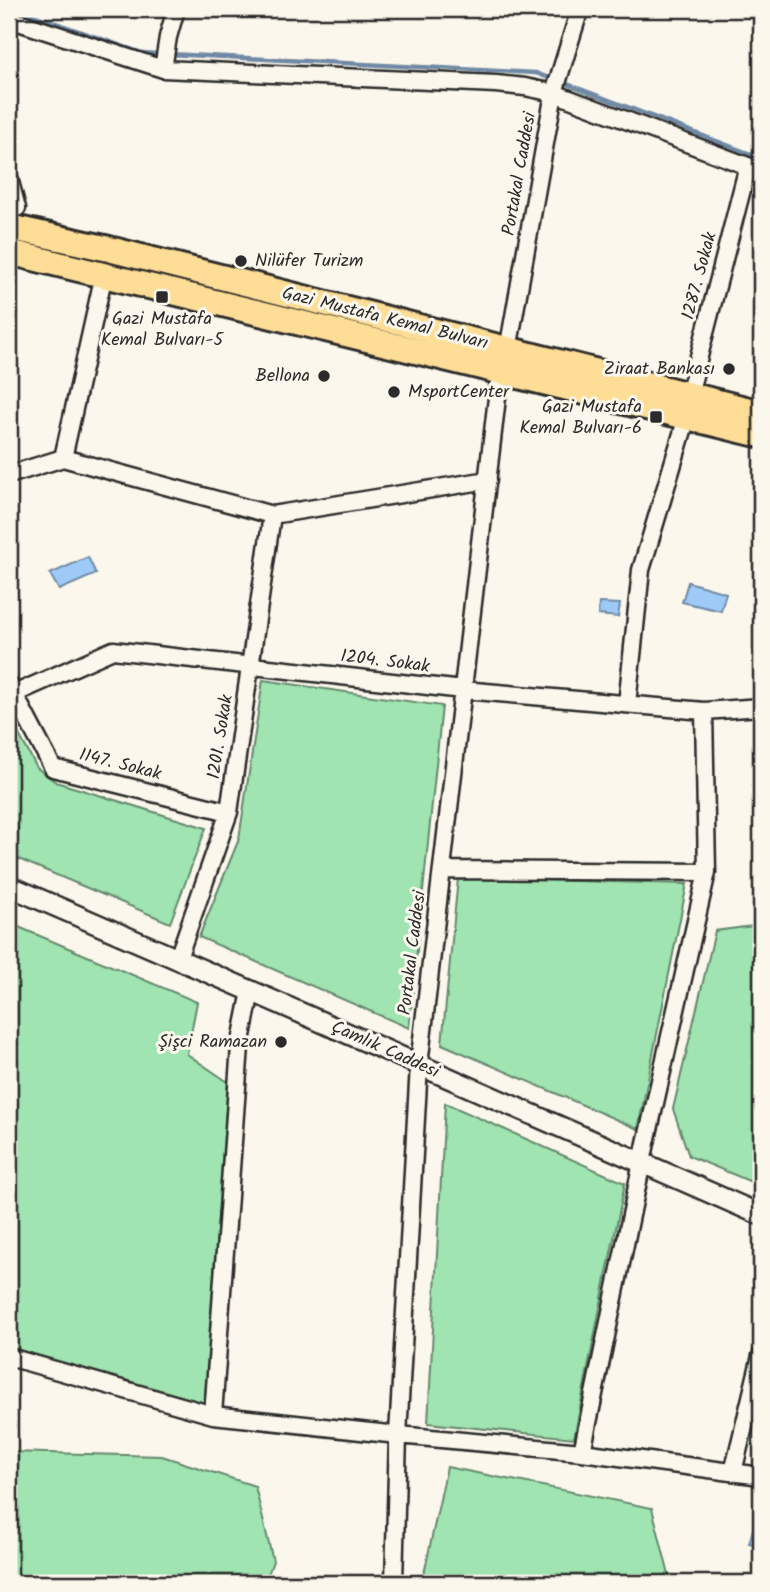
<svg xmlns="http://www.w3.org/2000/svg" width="770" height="1592" viewBox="0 0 770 1592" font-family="Kalam,sans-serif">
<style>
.green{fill:#9fe4b1;stroke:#65886e;stroke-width:2}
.water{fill:#9dcaf7;stroke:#6f8aa5;stroke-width:2}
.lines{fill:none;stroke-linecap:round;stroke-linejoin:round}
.stream{stroke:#6f8aa5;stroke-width:4.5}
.minor-casing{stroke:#2b2b2b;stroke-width:21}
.tertiary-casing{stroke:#2b2b2b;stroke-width:24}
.primary-casing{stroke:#2b2b2b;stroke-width:30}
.minor{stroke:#fbf7ec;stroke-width:16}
.tertiary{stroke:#fbf7ec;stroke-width:19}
.primary{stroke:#fedd96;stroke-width:24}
.poi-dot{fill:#2b2b2b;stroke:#fbf7ec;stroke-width:2.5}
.labels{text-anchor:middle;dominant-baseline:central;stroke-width:6;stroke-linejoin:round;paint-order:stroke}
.street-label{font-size:18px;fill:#2b2b2b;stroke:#fbf7ec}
.poi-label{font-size:18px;fill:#2b2b2b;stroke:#fbf7ec;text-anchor:end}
</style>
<rect width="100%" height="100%" fill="#fbf7ec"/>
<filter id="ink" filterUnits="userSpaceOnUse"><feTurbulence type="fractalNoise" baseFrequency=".0143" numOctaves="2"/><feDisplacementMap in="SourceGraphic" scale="14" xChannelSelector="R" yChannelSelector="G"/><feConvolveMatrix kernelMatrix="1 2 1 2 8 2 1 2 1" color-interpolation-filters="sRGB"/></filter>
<g filter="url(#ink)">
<path class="green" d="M 263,680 L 442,706 L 409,1028 L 199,937 L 239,839 Z
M 9,716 L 37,768 L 56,782 L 206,828 L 170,923 L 9,855 Z
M 458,878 L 687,884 L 638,1129 L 442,1044 Z
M 9,923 L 197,1002 L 187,1054 L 228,1082 L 205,1403 L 9,1347 Z
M 761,925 L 761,1186 L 689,1156 L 673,1109 L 715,931 Z
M 445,1103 L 625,1183 L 574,1438 L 428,1423 Z
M 9,1452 L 162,1456 L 255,1486 L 273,1561 L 265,1583 L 9,1583 Z
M 447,1467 L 652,1508 L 671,1583 L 422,1583 Z"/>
<path class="water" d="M 88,557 L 96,574 L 59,590 L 50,574 Z
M 688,582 L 726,593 L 721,611 L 682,602 Z
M 599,603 L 620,604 L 618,617 L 598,615 Z
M 757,1516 L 761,1518 L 761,1546 L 749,1543 Z"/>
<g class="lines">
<path class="stream" d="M 16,9 L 142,53 L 160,54
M 169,54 L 536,73 L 554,80
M 562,82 L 761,158"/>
<g class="minor-casing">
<path id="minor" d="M 9,19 L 163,69 L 496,84 L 525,87 L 554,93 L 761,171
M 163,69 L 168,37 L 176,9
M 9,178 L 17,208
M 508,350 L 554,93 L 580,9
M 689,395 L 748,166
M 63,458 L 272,515 L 488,480
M 9,475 L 63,458 L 104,274
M 10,686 L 53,768 L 229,812
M 14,694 L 113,650 L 463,690 L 704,711 L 761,707
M 627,704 L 641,570 L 687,417
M 442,870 L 707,872
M 178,958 L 229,812 L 272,515
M 9,1357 L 213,1415 L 398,1435 L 582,1452 L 761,1476
M 213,1415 L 240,1046 L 251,991
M 582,1452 L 646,1143 L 707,872 L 704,711
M 733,1472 L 761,1356
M 394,1583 L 398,1435 L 419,1065 L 500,372"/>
</g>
<g class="tertiary-casing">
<path id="tertiary" d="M 9,886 L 251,991 L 761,1215"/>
</g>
<g class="primary-casing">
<path id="primary" d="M 9,227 L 109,249 L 761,413
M 9,252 L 761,435"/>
</g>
<use href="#minor" class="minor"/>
<use href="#tertiary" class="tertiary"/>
<use href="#primary" class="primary"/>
</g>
</g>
<g class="poi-dot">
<circle cx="241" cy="261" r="7"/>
<rect x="155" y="290" width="14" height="14" rx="3.5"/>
<circle cx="729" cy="369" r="7"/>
<circle cx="324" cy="376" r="7"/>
<circle cx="394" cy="392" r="7"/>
<rect x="649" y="410" width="14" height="14" rx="3.5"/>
<circle cx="281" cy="1042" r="7"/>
</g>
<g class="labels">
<g class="street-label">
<text transform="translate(520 174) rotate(-80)">Portakal Caddesi</text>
<text transform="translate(700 276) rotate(-75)">1287. Sokak</text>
<text transform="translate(385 319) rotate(14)">Gazi Mustafa Kemal Bulvarı</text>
<text transform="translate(385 662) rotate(7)">1204. Sokak</text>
<text transform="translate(221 737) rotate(-81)">1201. Sokak</text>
<text transform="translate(120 765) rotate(14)">1147. Sokak</text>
<text transform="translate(413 953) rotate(-83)">Portakal Caddesi</text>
<text transform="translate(385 1050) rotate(24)">Çamlık Caddesi</text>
</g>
<g class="poi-label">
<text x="255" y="261" text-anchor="start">Nilüfer Turizm</text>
<text x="162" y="319" text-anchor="middle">Gazi Mustafa<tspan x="162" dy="21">Kemal Bulvarı-5</tspan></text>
<text x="715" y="369">Ziraat Bankası</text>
<text x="310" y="376">Bellona</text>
<text x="408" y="392" text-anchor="start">MsportCenter</text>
<text x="642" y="407">Gazi Mustafa<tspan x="642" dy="21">Kemal Bulvarı-6</tspan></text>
<text x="267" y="1042">Şişci Ramazan</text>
</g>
</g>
<rect width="770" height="1592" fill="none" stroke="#fbf7ec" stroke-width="35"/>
<rect x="18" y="18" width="735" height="1557" fill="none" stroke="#2b2b2b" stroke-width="2.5" filter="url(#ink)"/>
</svg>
